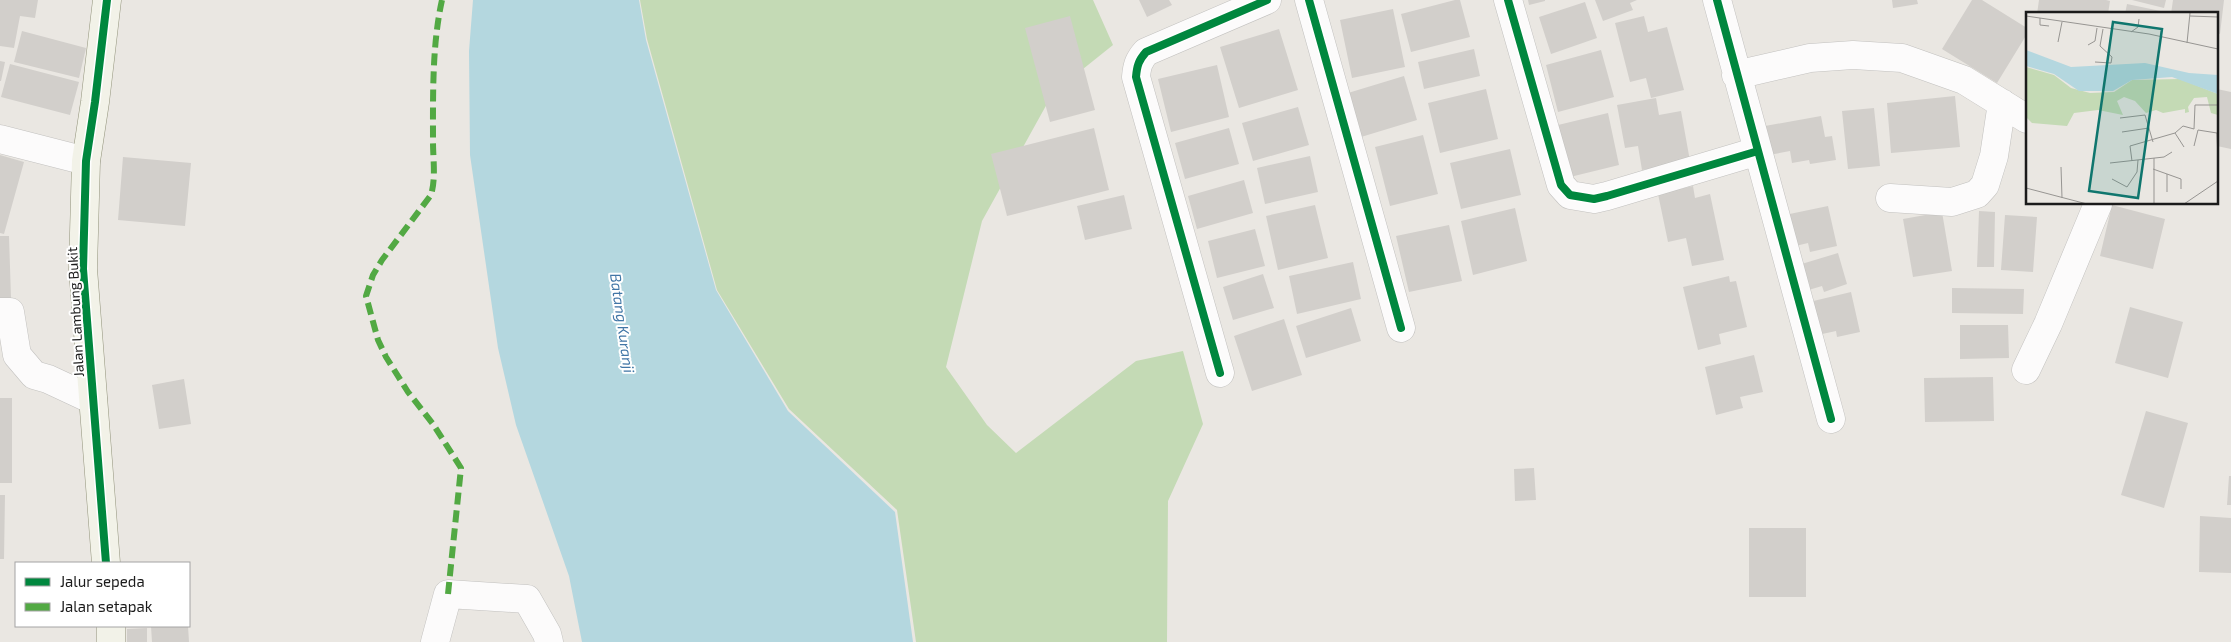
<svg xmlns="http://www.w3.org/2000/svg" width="2231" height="642" viewBox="0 0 2231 642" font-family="'Exo 2',sans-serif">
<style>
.forest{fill:#c4dab5}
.water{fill:#b4d7df}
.building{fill:#d2cfcb}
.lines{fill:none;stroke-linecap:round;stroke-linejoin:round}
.street-casing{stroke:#c2c1bf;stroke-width:29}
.secondary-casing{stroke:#92937b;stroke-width:29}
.street{stroke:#fcfbfb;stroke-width:28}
.secondary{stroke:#f2f2e8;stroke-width:28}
.quiet{stroke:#52a943;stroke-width:6;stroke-dasharray:12 6;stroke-linecap:butt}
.cycleway-casing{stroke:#fff;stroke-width:11}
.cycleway{stroke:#00873e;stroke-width:8}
.labels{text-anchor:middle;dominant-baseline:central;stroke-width:4;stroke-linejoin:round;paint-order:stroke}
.street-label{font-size:14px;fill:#1b1b1b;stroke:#fff}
.water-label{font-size:15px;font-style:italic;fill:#4176a6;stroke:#fff}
.inset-road{fill:none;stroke:#979592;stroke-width:1}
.view{fill:#0f766e;fill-opacity:0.15;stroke:#0f766e;stroke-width:2.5}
.inset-edge{fill:none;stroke:#1b1b1b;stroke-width:2.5}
</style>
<rect width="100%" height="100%" fill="#eae7e2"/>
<path class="forest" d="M 640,0 L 1093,0 L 1113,45 L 1053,93 L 982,221 L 946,367 L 987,425 L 1016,453 L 1136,361 L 1183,351 L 1203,424 L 1168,501 L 1167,642 L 916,642 L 897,510 L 789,409 L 717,290 L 647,39 Z"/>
<path class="water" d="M 473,0 L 639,0 L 646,40 L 716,290 L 788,411 L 895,512 L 913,642 L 582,642 L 569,576 L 516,425 L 498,348 L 470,155 L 469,51 Z"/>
<path class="building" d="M 0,0 L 38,0 L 35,18 L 20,16 L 14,48 L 0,46 Z
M 1139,0 L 1169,0 L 1172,5 L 1147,17 Z
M 1455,0 L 1460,0 L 1470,37 L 1411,52 L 1401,14 Z
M 1528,0 L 1545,0 L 1545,1 L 1529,5 Z
M 1595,0 L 1637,0 L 1630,3 L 1633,10 L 1603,21 Z
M 1892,0 L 1917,0 L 1918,4 L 1893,8 Z
M 1972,0 L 1982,0 L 2027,28 L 2027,34 L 1997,83 L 1942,49 Z
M 2039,0 L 2106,0 L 2110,1 L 2108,14 L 2037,14 Z
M 2132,0 L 2166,0 L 2164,8 Z
M 2173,0 L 2224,0 L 2220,34 L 2217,33 L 2217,14 L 2171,14 Z
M 1585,2 L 1597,38 L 1551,54 L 1539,17 Z
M 2127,4 L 2170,13 L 2170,14 L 2125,14 Z
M 1393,9 L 1405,67 L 1352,78 L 1340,20 Z
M 1070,16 L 1095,110 L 1050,122 L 1025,28 Z
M 1644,16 L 1648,32 L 1667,27 L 1684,90 L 1651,98 L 1646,78 L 1630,82 L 1615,23 Z
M 1279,29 L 1298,90 L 1239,108 L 1220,47 Z
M 22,31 L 86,48 L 79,78 L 14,62 Z
M 1474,49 L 1480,76 L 1424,89 L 1418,62 Z
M 1601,50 L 1614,97 L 1558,112 L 1546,65 Z
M 0,61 L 5,62 L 1,81 L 0,81 Z
M 10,64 L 79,82 L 70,115 L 1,97 Z
M 1217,65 L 1229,117 L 1171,132 L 1158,79 Z
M 1404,76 L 1417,120 L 1361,137 L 1348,93 Z
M 1486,89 L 1498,139 L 1440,153 L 1428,103 Z
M 2217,89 L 2231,92 L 2231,149 L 2217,146 Z
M 1955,96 L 1960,147 L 1891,153 L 1887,103 Z
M 1656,98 L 1659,115 L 1681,111 L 1690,161 L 1642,170 L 1638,146 L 1625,148 L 1617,105 Z
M 1298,107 L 1309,145 L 1253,161 L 1242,123 Z
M 1874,108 L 1880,166 L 1848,169 L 1842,111 Z
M 1608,113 L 1619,165 L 1570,177 L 1558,125 Z
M 1821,116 L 1825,137 L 1832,136 L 1836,160 L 1810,164 L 1809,160 L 1792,163 L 1790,151 L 1769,155 L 1765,126 Z
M 1094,128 L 1109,190 L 1007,216 L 991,154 Z
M 1229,128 L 1239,164 L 1185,179 L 1175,143 Z
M 1423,135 L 1438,194 L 1390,206 L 1375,147 Z
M 1510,149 L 1521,195 L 1461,209 L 1450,163 Z
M 0,155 L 24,162 L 4,234 L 0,233 Z
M 1310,156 L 1318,192 L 1265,204 L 1257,168 Z
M 123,157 L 191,163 L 185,226 L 118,220 Z
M 1244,180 L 1253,213 L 1197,229 L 1188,196 Z
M 1693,186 L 1695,198 L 1710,194 L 1724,260 L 1692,266 L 1686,238 L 1668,242 L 1658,194 Z
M 1124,195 L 1132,229 L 1085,240 L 1077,206 Z
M 1315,205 L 1328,258 L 1278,270 L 1266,216 Z
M 2112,205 L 2165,219 L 2153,269 L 2100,256 Z
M 1828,206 L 1837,246 L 1810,252 L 1808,243 L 1787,248 L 1780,216 Z
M 1515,208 L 1527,261 L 1473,275 L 1461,221 Z
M 1979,211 L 1995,212 L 1994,267 L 1977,267 Z
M 1942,212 L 1952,271 L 1913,277 L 1903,219 Z
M 2005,215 L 2037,217 L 2033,272 L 2001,270 Z
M 1449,225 L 1462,281 L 1409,292 L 1396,236 Z
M 1255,229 L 1265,266 L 1217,278 L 1208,241 Z
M 0,236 L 9,236 L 11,298 L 0,298 Z
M 1838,253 L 1847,284 L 1824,292 L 1822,286 L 1802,292 L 1795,266 Z
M 1353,262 L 1361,299 L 1297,314 L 1289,276 Z
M 1263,274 L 1274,308 L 1233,320 L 1223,287 Z
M 1729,276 L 1730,282 L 1736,281 L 1747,327 L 1719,334 L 1721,344 L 1698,350 L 1683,287 Z
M 1952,288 L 2024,289 L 2023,314 L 1952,313 Z
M 1851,292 L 1860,332 L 1837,337 L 1836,331 L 1813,336 L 1805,303 Z
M 2130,307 L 2183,322 L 2168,378 L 2115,363 Z
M 1351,308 L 1361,341 L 1306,358 L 1296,326 Z
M 1284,319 L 1302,375 L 1252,391 L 1234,336 Z
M 1960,325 L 2008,325 L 2009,358 L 1960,359 Z
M 1754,355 L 1763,392 L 1740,397 L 1743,408 L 1716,415 L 1705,367 Z
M 1993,377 L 1994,421 L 1925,422 L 1924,378 Z
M 184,379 L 191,424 L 159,429 L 152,385 Z
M 0,398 L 12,398 L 12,483 L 0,483 Z
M 2146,411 L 2188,423 L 2164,508 L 2121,495 Z
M 1534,468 L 1536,500 L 1515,501 L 1514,469 Z
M 2229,476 L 2231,476 L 2231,505 L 2227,505 Z
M 0,495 L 5,495 L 4,559 L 0,559 Z
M 2200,516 L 2231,518 L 2231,573 L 2199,572 Z
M 1749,528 L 1806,528 L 1806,597 L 1749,597 Z
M 151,626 L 188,626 L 189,642 L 152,642 Z
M 147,628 L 147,642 L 127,642 L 127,629 Z"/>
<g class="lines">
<g class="street-casing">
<path id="street" d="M 1309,0 L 1401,328
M 1508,0 L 1561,185 L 1570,195 L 1594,199 L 1607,196 L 1758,151
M 1717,0 L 1831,419
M 1736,75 L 1810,58 L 1853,55 L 1902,58 L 1964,80 L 2027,119
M 0,139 L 86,161
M 1890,198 L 1952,202 L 1977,194 L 1985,185 L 1994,156 L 2002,103
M 0,312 L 10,312 L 17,355 L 34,375 L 48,379 L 93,400
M 2026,370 L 2048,324 L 2098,204
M 1220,373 L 1136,77 C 1137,65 1139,60 1146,52 L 1267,0
M 435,642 L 448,594 L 527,599 L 547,634 L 549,642"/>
</g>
<g class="secondary-casing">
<path id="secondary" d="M 106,563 L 83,269 L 86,161 L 95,102 L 107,0
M 111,642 L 111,626"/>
</g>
<use href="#street" class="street"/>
<use href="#secondary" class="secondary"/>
<path class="quiet" d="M 442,0 C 432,45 433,95 433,142 C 433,159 436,178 431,195 L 382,260 L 373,275 L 366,296 L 378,340 L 386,357 L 408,392 L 433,424 L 461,468 L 448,594"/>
<g class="cycleway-casing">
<path id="cycleway" d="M 1309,0 L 1401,328
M 1508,0 L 1561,185 L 1570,195 L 1594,199 L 1607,196 L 1758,151
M 1717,0 L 1831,419
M 1220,373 L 1136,77 C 1137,65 1139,60 1146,52 L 1267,0
M 106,563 L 83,269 L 86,161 L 95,102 L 107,0"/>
</g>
<use href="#cycleway" class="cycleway"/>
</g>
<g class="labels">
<g class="street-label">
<text transform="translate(75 312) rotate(-93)">Jalan Lambung Bukit</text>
</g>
<g class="water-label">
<text transform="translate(623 323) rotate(82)">Batang Kuranji</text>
</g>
</g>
<g transform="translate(2026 12)">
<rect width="192" height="192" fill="#eae7e2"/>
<path d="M 0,55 L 28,63 L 45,76 L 64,81 L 88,80 L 106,68 L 154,67 L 192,82 L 192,103 L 185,101 L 181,85 L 168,86 L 162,95 L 163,100 L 159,101 L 159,97 L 137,101 L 130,98 L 120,101 L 109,89 L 98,85 L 91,89 L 97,103 L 72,98 L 48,101 L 41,114 L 6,111 L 0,105 Z" fill="#c4dab5"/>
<path d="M 0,38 L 45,55 L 119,51 L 163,61 L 192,63 L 192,82 L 146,65 L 106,68 L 87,79 L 53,79 L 28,62 L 0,54 Z" fill="#b4d7df"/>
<path class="inset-road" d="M 0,4 L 123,22 L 192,37M 164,4 L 192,5M 14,6 L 14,13 L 23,14M 105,20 L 112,15 L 113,7M 32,30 L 36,10M 161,31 L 164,1M 62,33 L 69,29 L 71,16M 69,50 L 85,51 L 86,45 L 74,34 L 77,17M 94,106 L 119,103 L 127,130M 168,117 L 169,93 L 192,93M 96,120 L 123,116M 149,121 L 157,114 L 168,117M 168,134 L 172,118 L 191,121 L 192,149M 128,146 L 128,192M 106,149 L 104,134 L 149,121 L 158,135M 84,151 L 138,145 L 146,140M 35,155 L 36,186M 127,157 L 155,167 L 155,177M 141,162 L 141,180M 86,167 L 101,175 L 111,160 L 112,148M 0,176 L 61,192M 158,192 L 192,169"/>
<path class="view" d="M 87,10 L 136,17 L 112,186 L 63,179 Z"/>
<rect width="192" height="192" class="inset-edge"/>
</g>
<rect x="15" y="562" width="175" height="65" fill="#ffffff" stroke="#a4a4a4"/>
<rect x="25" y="578" width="25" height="8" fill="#00873e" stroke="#a4a4a4"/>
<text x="60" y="587" font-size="15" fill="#1b1b1b">Jalur sepeda</text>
<rect x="25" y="603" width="25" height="8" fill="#52a943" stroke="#a4a4a4"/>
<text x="60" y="612" font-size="15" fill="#1b1b1b">Jalan setapak</text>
</svg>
